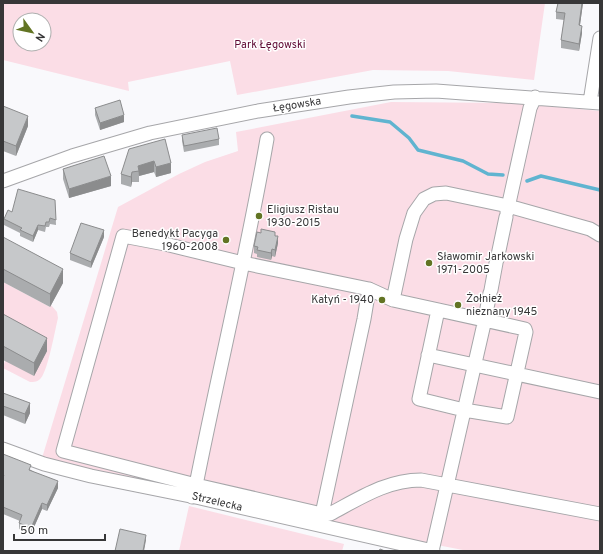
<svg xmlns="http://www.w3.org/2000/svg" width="603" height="554" viewBox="0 0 603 554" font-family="Overpass,sans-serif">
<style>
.green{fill:#fbdde6;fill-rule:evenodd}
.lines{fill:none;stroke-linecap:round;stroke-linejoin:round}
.stream{stroke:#60b4d0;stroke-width:3.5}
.minor-casing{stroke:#a6a6a9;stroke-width:15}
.minor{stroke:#fff;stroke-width:13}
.wall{fill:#aaacae}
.shaded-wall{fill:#8b8c8d}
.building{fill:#c6c8ca;stroke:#8b8c8d}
.poi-dot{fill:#627423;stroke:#fff;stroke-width:1.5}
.labels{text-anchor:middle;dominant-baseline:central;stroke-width:3;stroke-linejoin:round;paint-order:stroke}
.park-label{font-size:11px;fill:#5f0933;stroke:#fff}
.street-label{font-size:11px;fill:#373738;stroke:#fff}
.poi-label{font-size:11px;fill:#373738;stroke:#fff;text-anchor:start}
</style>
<rect width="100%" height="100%" fill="#f9f9fc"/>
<path class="green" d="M 3,3 L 545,3 L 534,80 L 448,71 L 373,70 L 237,95 L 230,61 L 128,82 L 129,91 L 3,60 ZM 20,20 L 44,20 L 44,44 L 20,44 Z
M 391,102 L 517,103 L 600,111 L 600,551 L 468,551 L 345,527 L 42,458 L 118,207 L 179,174 L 205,162 L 238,151 L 236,132 Z
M 3,282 L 50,307 L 51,305 L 57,312 L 58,318 C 55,330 48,370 41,378 C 38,382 34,382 30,382 L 3,368 L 5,361 Z
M 189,506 L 344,544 L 342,551 L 179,551 Z"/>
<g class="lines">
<path class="stream" d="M 352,116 L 390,122 L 409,138 L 418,150 L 463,161 L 488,174 L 503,175
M 527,181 L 541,176 L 600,190"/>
<g class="minor-casing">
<path id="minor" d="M 590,102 L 600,38
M 267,139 C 247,255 219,369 196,485 L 322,514 L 330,514 C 360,498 387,480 421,480 L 600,514
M 3,181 L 72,156 L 150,133 L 258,111 L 349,97 L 394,92 L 436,91 L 600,103
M 507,212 L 530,108 L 535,97
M 497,260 L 506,217
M 491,290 L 496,263
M 393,300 L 525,329 L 526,332 L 507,417 L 464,410 L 419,399 L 438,310
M 486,313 L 490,293
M 428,355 L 600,392
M 3,449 L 44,464 L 91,476 L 200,498 L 433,551
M 192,497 L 196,485 L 63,451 L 123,236 L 165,244 L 243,263 L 369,289 L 393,300 L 406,239 L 414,213 L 424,199 L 434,194 L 446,193 L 508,206 L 590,229 L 600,235
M 322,514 L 364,319 L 369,289
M 432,551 L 486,315"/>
</g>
<use href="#minor" class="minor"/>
</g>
<path class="wall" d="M 558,3 L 583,3 L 580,25 L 582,33 L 579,51 L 561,48 L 561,40 L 564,20 L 556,19 L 556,12 Z
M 3,106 L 28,126 L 16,156 L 3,151 Z
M 95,108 L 124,122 L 100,130 L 95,115 Z
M 182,135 L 219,139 L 219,145 L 184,152 L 182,141 Z
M 165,139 L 171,173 L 156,177 L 154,172 L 139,176 L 139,182 L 132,182 L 131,187 L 121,184 L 121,174 Z
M 63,169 L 111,186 L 69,198 L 63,179 Z
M 55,200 L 56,225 L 50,224 L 49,227 L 46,227 L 45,232 L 38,230 L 33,242 L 20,236 L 20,233 L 4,225 L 4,219 L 12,212 Z
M 275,236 L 278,243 L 275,257 L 272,256 L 271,260 L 257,257 L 257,254 L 254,253 L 254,246 Z
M 3,237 L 63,283 L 50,307 L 3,282 Z
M 104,237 L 91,268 L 70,260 L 70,253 Z
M 3,314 L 47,351 L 34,376 L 3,360 Z
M 3,380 L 4,391 L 3,393 L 30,413 L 25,424 L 3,415 Z
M 3,454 L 31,470 L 58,488 L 47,511 L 42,509 L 31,534 L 19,529 L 19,523 L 20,521 L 3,514 Z"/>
<path class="shaded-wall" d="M 582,3 L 583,3 L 579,32 L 579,25 Z
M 582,26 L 582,33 L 579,51 L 579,44 Z
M 124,115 L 124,122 L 100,130 L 100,123 Z
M 28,116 L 28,126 L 16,156 L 16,146 Z
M 154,161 L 154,172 L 139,176 L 138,166 Z
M 171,163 L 171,173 L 156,177 L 156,167 Z
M 132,172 L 132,182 L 131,187 L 131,177 Z
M 111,176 L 111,186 L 69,198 L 69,189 Z
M 38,225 L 38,230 L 33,242 L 33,236 Z
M 104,230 L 104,237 L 91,268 L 91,262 Z
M 278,236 L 278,243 L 275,257 L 275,250 Z
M 272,249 L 272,256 L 271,260 L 271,253 Z
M 63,269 L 63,283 L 50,307 L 50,294 Z
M 47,338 L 47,351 L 34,376 L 34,363 Z
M 4,381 L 4,391 L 3,394 L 3,384 Z
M 30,403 L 30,413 L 25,424 L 25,414 Z
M 58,481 L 58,488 L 47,511 L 47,505 Z
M 42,503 L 42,509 L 31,534 L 31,528 Z
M 146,535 L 146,540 L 144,551 L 143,551 Z"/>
<path class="building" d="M 558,3 L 582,3 L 579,25 L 582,26 L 579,44 L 561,40 L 565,13 L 556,12 Z
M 120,100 L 124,115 L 100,123 L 95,108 Z
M 3,106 L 28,116 L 16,146 L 3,141 Z
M 217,128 L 219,139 L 184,146 L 182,135 Z
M 165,139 L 171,163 L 156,167 L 154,161 L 138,166 L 139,171 L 132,172 L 131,177 L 121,174 L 129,149 Z
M 104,156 L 111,176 L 69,189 L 63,169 Z
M 18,189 L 55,200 L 56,220 L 50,218 L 49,222 L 46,222 L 45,226 L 38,225 L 33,236 L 20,230 L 22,228 L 4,219 L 8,210 L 12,212 Z
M 81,223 L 104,230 L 91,262 L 70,253 Z
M 261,229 L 275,232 L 275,236 L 278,236 L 275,250 L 272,249 L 271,253 L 257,250 L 258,247 L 254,246 L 257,232 L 261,233 Z
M 3,237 L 63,269 L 50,294 L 3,269 Z
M 3,314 L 47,338 L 34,363 L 3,346 Z
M 3,393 L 30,403 L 25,414 L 3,406 Z
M 3,454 L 31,465 L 29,470 L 58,481 L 47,505 L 42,503 L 31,528 L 19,523 L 22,515 L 3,507 L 3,477 L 4,475 L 3,475 Z
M 120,529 L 146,535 L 143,551 L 115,551 Z
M 380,549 L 385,551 L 379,551 Z"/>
<g class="poi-dot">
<circle cx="259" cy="216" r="4"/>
<circle cx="226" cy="240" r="4"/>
<circle cx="429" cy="263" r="4"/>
<circle cx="382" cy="300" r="4"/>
<circle cx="458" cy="305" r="4"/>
</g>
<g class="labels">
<g class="park-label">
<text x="270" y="45">Park Łęgowski</text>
</g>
<g class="street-label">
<text transform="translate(297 105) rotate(-9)">Łęgowska</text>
<text transform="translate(217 502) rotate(13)">Strzelecka</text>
</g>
<g class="poi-label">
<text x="267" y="210">Eligiusz Ristau<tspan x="267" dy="13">1930-2015</tspan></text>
<text x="218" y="234" text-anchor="end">Benedykt Pacyga<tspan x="218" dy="13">1960-2008</tspan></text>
<text x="437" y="257">Sławomir Jarkowski<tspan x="437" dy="13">1971-2005</tspan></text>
<text x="466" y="299">Żołnież<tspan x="466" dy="13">nieznany 1945</tspan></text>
<text x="374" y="300" text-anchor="end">Katyń - 1940</text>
</g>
</g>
<rect width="603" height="554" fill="none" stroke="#373738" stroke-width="8"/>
<g transform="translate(32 32) rotate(123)"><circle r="19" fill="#ffffff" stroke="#afafaf"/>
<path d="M0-3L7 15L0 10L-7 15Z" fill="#627423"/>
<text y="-6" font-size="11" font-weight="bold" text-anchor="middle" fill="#373738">N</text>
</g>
<path d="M14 534v6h91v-6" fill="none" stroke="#373738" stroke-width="2"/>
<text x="20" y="534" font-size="12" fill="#373738" stroke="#ffffff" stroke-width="3" paint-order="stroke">50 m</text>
</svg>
